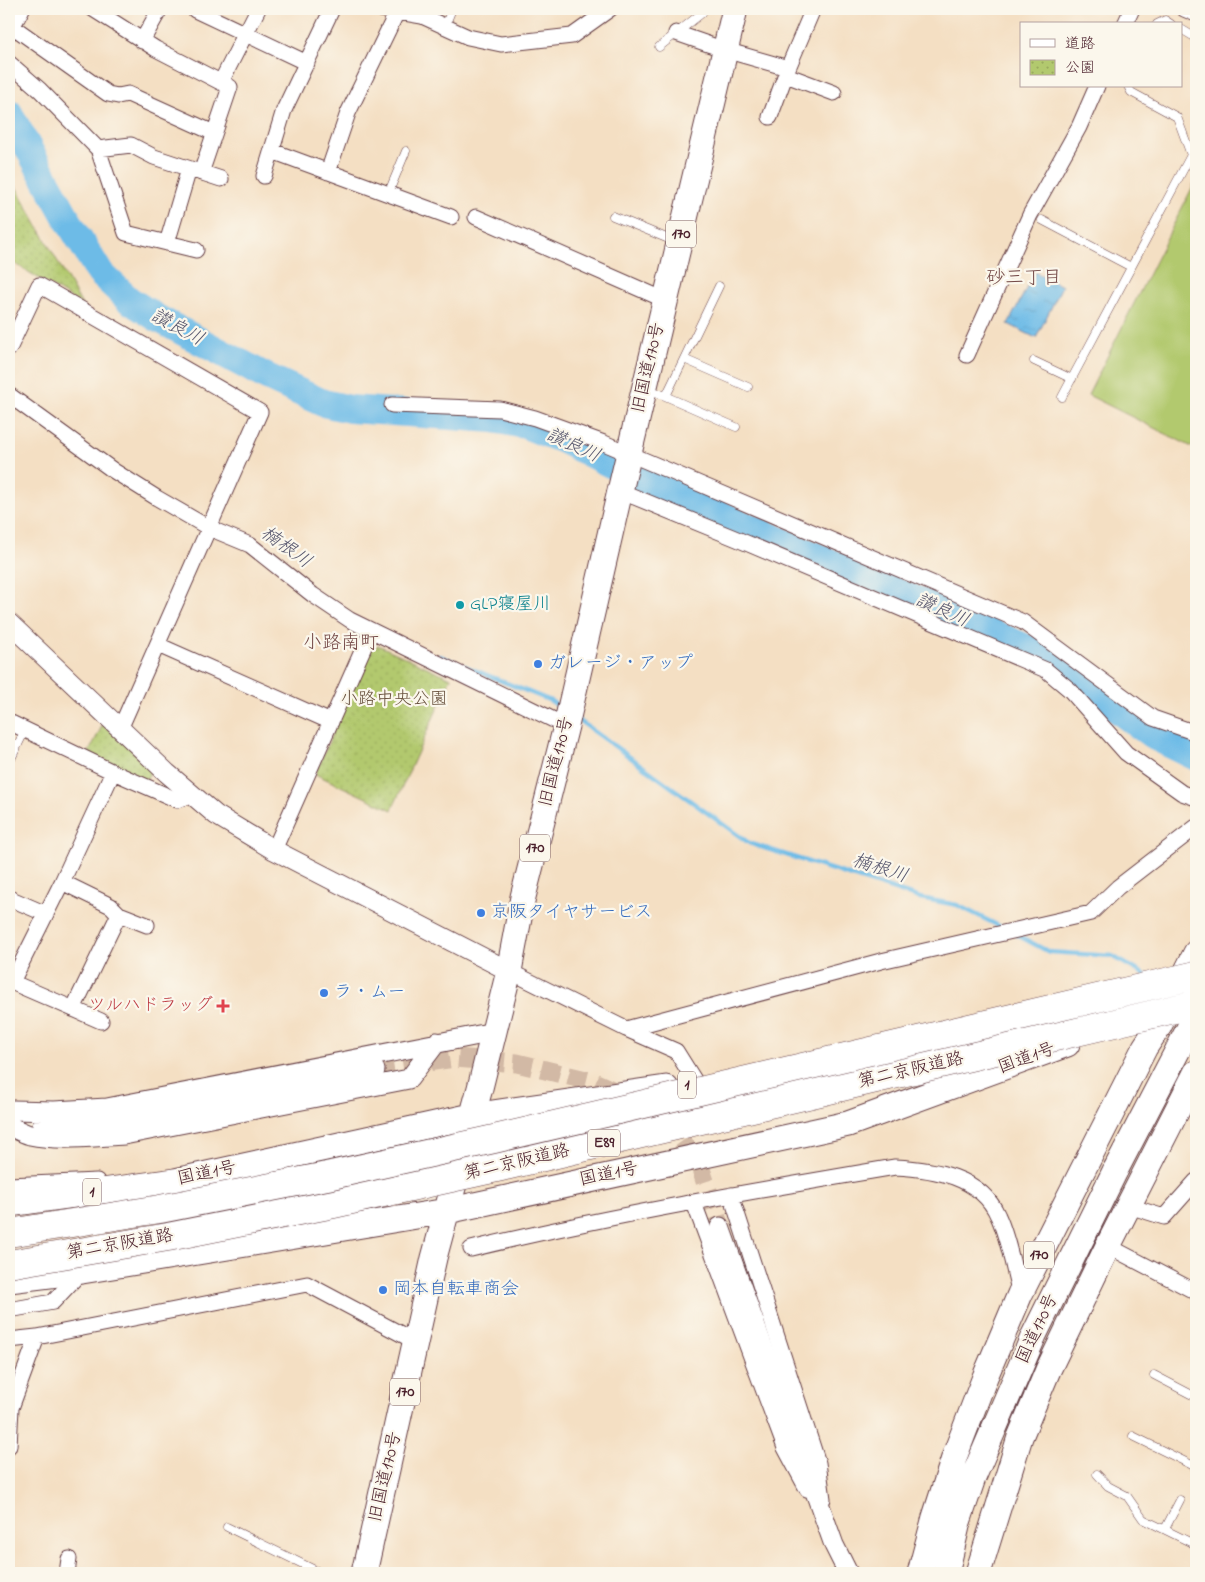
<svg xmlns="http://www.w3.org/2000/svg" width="1205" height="1582" viewBox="0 0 1205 1582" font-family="'Indie Flower','Klee One',sans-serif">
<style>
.green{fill:#b2c96e;stroke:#7e744c}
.park{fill:url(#park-dots);stroke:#7e744c}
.water{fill:url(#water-ripples);stroke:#5c6d89}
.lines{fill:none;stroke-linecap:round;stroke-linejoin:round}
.stream{stroke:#6dbbe7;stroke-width:4.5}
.river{stroke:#6dbbe7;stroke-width:28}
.tertiary-tunnel{stroke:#d2b9a5;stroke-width:19;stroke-dasharray:19 9;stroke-linecap:butt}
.service-casing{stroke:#643c42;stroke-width:9}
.minor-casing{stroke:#643c42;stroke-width:17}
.tertiary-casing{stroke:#643c42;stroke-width:21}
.trunk-casing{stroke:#643c42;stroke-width:27}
.service{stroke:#fff;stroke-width:8}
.minor{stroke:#fff;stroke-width:15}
.tertiary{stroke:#fff;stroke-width:19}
.trunk{stroke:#fff;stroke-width:25}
.trunk-bridge-casing{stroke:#643c42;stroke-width:27;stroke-linecap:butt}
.motorway-bridge-casing{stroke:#643c42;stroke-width:29;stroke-linecap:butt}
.trunk-bridge{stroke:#fff;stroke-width:25}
.motorway-bridge{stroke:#fff;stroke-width:28}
.culture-dot{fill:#0f9aa8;stroke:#fbf7ec;stroke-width:2}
.shop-dot{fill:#3f7fe0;stroke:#fbf7ec;stroke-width:2}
.health-dot{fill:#e0444e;stroke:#fbf7ec;stroke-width:2}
.labels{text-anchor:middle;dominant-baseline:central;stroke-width:4.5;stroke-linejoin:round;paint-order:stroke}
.shield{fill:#fbf7ec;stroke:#7f6065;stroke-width:1}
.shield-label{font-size:16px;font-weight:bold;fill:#4a1f2b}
.street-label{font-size:18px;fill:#4a1f2b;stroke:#fbf7ec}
.culture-label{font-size:18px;fill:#0d838f;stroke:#fbf7ec;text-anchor:start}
.shop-label{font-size:18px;fill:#366cbe;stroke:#fbf7ec;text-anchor:start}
.park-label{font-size:18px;fill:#69523f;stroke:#fbf7ec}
.health-label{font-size:18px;fill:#be3a42;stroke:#fbf7ec;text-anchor:end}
.neighbourhood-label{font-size:19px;fill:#754b49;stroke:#fbf7ec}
.water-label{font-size:19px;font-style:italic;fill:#56566d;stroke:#fbf7ec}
</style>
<defs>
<pattern id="park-dots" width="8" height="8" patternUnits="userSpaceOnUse" patternTransform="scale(1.25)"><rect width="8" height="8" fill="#b2c96e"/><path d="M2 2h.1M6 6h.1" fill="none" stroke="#9bac5f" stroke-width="1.8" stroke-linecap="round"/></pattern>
<pattern id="water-ripples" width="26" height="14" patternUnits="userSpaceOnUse" patternTransform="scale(1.25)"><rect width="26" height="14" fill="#6dbbe7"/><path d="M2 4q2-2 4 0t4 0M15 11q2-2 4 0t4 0" fill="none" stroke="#60a0c6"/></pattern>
</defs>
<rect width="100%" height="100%" fill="#fbf7ec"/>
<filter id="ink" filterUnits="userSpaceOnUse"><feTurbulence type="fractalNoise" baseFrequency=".02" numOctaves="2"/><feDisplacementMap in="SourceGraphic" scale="10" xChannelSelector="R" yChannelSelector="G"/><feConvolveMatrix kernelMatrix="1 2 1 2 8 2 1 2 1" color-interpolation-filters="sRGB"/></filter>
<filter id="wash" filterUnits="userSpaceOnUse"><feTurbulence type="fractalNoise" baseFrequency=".0096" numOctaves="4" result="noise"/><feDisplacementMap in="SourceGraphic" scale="20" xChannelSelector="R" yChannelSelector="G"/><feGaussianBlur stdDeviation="1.12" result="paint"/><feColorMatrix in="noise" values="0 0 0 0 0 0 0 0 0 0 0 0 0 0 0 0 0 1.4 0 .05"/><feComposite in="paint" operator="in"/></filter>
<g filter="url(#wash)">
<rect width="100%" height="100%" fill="#f4dfc3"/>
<path class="green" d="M 1196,180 L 1196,449 L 1088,395 Z"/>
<path class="park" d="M 11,178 L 82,305 L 9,260 L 9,184 Z
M 378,645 L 451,678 L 392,810 L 315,774 L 369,650 Z
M 103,724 L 152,768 L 146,781 L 88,754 Z"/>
<path class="water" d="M 1035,272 L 1062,286 L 1036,338 L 1008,324 Z"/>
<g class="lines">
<path class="stream" d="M 440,656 L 551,701 L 561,708
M 577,719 L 749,843 L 920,898 L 957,905 L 1003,928
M 1017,935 L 1049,952 L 1112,956 L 1147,976"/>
<path class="river" d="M 9,113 L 69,222 L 100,273 L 129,300 L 157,318 L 265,376 L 323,403 L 350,409 L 493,419 L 525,425 L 563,440 L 642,480 L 1038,653 L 1065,668 L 1111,705 L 1155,737 L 1196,757"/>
</g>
</g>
<g filter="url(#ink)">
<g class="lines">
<path class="tertiary-tunnel" d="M 375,1070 L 455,1058 L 517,1063 L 594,1082 L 623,1095
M 661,1123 L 682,1141 L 700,1166 L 720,1227"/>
<g class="service-casing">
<path id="service" d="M 1157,24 L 1165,20 L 1171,24
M 445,26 L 452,9
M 1181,29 L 1196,38
M 659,47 L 702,13
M 1128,86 L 1131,92 L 1177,117 L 1191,155 L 1196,157
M 388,194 L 406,151
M 613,216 L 676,242
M 1042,220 L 1131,267
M 684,359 L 748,387
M 1034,361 L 1072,379
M 649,389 L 736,427
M 666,396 L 719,286
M 1062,397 L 1191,155
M 9,763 L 25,730
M 1154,1375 L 1196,1397
M 1133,1436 L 1196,1467
M 1097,1474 L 1108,1486 L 1127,1496 L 1143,1519 L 1196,1545
M 227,1527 L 321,1573
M 1165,1529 L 1180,1500"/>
</g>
<g class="minor-casing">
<path id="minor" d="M 93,9 L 156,49 L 230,87 L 201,173
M 381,9 L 422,16 L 468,37 L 501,44 L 572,36 L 610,9
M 1184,9 L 1196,14
M 195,10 L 307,63
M 1125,24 L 1132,9
M 12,26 L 108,94 L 118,96 L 128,94 L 214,133
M 9,33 L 22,9
M 676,33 L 725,50 L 788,68 L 770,117
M 142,41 L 160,9
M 9,63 L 40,90 L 98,149 L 131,145 L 154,157 L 221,179
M 788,68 L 813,9
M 786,75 L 834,93
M 221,82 L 258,9
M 98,149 L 126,233 L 196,250
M 272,151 L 451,217
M 328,172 L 348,113 L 397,12
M 264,176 L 284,110 L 332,9
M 476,217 L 665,300
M 167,243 L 189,169
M 9,349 L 39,285 L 260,412 L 120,729
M 967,355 L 1030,215 L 1079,127 L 1097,86
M 9,395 L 114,471 L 157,498 L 209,528 L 250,545 L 313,595 L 350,620 L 566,726
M 392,405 L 500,409 L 535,418 L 604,443 L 1023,622 L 1153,718 L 1196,733
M 620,491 L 737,539 L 1046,670 L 1070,690 L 1126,753 L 1182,793 L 1196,798
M 158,645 L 331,722
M 9,722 L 113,772 L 177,800 L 193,795
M 274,850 L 371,631
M 62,882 L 111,906 L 119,914 L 147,925
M 9,898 L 46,914
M 509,971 L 626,1029 L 676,1051 L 696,1083
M 9,981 L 101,1021
M 12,982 L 62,882 L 113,772
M 73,1009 L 119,914
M 626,1029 L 881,961 L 1091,913 L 1118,887 L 1196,827
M 9,1185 L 97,1181
M 731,1195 L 818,1463 L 823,1499
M 694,1203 L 785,1448 L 807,1489
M 1129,1206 L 1164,1217 L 1196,1181
M 1108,1246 L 1196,1292
M 471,1249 C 611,1215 753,1191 895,1167 C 933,1169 981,1176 998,1216 C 1009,1240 1013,1268 1020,1294
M 9,1310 L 53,1302 L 82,1271
M 9,1340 L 37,1337 L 307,1284 L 416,1342
M 9,1446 L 11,1408 L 37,1337
M 67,1573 L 69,1559"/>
</g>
<g class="tertiary-casing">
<path id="tertiary" d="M 9,623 L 167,773 L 216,815 L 274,850 L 509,971
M 9,1112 L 13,1110 L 54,1111 L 107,1108 L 494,1032
M 42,1125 L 110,1122 L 375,1070
M 9,1126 C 16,1129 23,1133 30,1135 C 57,1141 97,1137 124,1135 L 409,1079 L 437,1042
M 720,1227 L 834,1545 L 848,1573"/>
</g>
<g class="trunk-casing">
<path id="trunk" d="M 9,1204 L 175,1181 L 472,1116 L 666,1088
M 9,1280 L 82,1271 L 447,1211 L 848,1124 L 1067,1044
M 364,1573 L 434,1258 L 480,1088 L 509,971 L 523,897 L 566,726 L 620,491 L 735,9
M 920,1573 L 935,1517 L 955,1455 L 985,1377 L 1020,1294 L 1145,1047 L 1159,1026 L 1196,953
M 946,1573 L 958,1522 L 973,1478 L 1034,1335 L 1116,1169
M 978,1573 L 1020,1437 L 1048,1370 L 1108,1246 L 1196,1073"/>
</g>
<use href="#service" class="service"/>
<use href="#minor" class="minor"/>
<use href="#tertiary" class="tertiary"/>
<use href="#trunk" class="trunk"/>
<g class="trunk-bridge-casing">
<path id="trunk-bridge" d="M 1116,1169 L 1196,1015"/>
</g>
<g class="motorway-bridge-casing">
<path id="motorway-bridge" d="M 9,1233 L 160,1209 L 327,1176 L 494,1139 L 1196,975
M 9,1264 L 168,1237 L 334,1204 L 501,1167 L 1196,1004"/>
</g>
<use href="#trunk-bridge" class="trunk-bridge"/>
<use href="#motorway-bridge" class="motorway-bridge"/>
</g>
</g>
<circle class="culture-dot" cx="460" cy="605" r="5"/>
<g class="shop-dot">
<circle cx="538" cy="664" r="5"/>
<circle cx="481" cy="913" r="5"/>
<circle cx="324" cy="993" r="5"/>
<circle cx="383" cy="1290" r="5"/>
</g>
<path class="health-dot" d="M220.5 998.5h5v5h5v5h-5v5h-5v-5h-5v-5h5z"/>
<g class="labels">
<g class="shield">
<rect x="666" y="220.5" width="30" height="27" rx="4"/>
<rect x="520" y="834.5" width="30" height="27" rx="4"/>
<rect x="678" y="1071.5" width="18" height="27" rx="4"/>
<rect x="588" y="1129.5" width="32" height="27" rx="4"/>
<rect x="83" y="1178.5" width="18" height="27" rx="4"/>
<rect x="1024" y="1241.5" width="30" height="27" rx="4"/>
<rect x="390" y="1378.5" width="30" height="27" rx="4"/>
</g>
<g class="shield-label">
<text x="681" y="234">170</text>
<text x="535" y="848">170</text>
<text x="687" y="1085">1</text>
<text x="604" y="1143">E89</text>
<text x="92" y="1192">1</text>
<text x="1039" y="1255">170</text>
<text x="405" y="1392">170</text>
</g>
<g class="street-label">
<text transform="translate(649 368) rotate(-77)">旧国道170号</text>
<text transform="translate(557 762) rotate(-76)">旧国道170号</text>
<text transform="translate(1027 1059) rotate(-20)">国道1号</text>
<text transform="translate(911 1071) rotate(-13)">第二京阪道路</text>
<text transform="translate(517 1163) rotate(-13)">第二京阪道路</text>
<text transform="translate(207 1174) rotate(-12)">国道1号</text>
<text transform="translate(609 1175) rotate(-12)">国道1号</text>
<text transform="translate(120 1245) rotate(-10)">第二京阪道路</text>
<text transform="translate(1038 1329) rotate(-65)">国道170号</text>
<text transform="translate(386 1477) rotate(-77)">旧国道170号</text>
</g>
<g class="culture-label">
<text x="470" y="605">GLP寝屋川</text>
</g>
<g class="shop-label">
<text x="548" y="664">ガレージ・アップ</text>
<text x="491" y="913">京阪タイヤサービス</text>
<text x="334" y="993">ラ・ムー</text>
<text x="393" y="1290">岡本自転車商会</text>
</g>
<g class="park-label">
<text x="394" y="700">小路中央公園</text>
</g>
<g class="health-label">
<text x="213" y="1006">ツルハドラッグ</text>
</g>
<g class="neighbourhood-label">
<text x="1024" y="278">砂三丁目</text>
<text x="341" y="643">小路南町</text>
</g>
<g class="water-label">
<text transform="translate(177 328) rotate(28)">讃良川</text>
<text transform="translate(573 446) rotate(25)">讃良川</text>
<text transform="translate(286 548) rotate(36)">楠根川</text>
<text transform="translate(942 611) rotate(24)">讃良川</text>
<text transform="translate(880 869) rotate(18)">楠根川</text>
</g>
</g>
<rect width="1205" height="1582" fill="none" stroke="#fbf7ec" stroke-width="30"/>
<rect x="1020" y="22" width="162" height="65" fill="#fbf7ec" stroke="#b4a19f"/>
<rect x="1030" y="39" width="25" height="8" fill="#ffffff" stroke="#b4a19f"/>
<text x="1065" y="48" font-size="15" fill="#4a1f2b">道路</text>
<rect x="1030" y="60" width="25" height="15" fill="url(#park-dots)" stroke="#b4a19f"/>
<text x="1065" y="72" font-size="15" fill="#4a1f2b">公園</text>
</svg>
